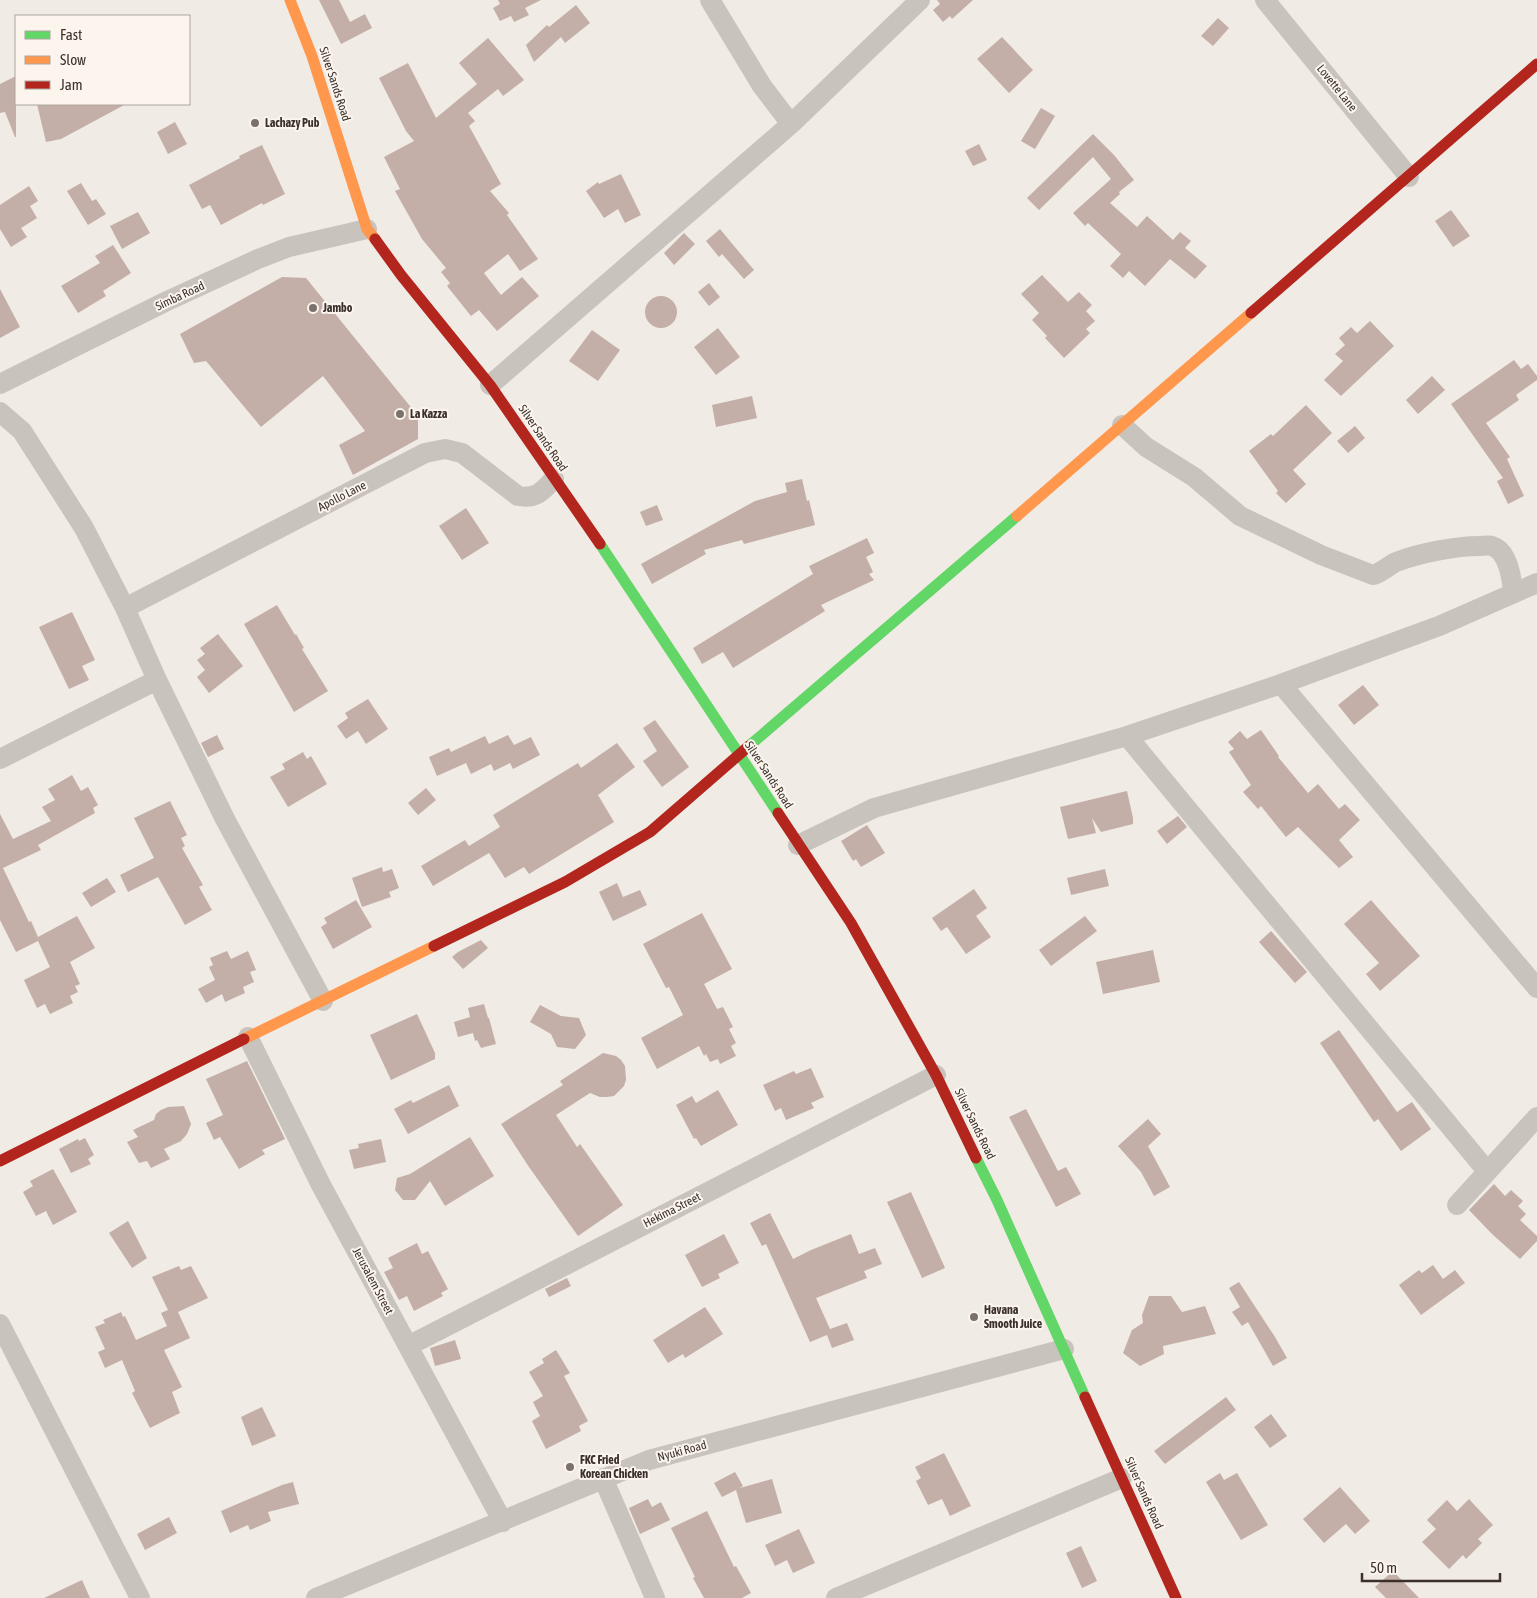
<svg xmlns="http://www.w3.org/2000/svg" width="1537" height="1598" viewBox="0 0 1537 1598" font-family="'Asap Condensed',sans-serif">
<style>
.building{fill:#c3afa7}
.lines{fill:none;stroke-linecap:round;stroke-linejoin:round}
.street{stroke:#c9c3be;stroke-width:20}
.fast{stroke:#63d668;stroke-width:11}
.slow{stroke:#ff974d;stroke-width:11}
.jam{stroke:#b3261e;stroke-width:11}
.poi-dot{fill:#7a716c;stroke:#fbf5ee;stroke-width:2}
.labels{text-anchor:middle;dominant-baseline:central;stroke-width:4;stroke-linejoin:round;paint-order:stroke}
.street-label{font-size:12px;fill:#3b302b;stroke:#fbf5ee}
.poi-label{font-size:12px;font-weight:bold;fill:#3b302b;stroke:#fbf5ee;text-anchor:start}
</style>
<rect width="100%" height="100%" fill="#f0ebe5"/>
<path class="building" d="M 319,0 L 339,0 L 350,22 L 365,14 L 372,28 L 341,44 Z
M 498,0 L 541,0 L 525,8 L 529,15 L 514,22 L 511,16 L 500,21 L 493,8 L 500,4 Z
M 937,0 L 973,0 L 952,19 L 950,16 L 943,22 L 933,10 L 940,4 Z
M 576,5 L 590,23 L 565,43 L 561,37 L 534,62 L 526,45 L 547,25 L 549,27 Z
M 1218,18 L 1229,28 L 1213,46 L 1201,36 Z
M 1002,37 L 1033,70 L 1009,93 L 977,59 Z
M 488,38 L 524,80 L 503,96 L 498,89 L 468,113 L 475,121 L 469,126 L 501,184 L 490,191 L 509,213 L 507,215 L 538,259 L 520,271 L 508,254 L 484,273 L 501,295 L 522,277 L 539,296 L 497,331 L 479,310 L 471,316 L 447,286 L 450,283 L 441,272 L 446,268 L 422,239 L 395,191 L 400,189 L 384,157 L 414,141 L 406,131 L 379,78 L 408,63 L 436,118 L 477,84 L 459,63 Z
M 16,76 L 16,137 L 15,137 L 5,112 L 0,113 L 0,84 Z
M 37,104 L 126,104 L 61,139 L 46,142 Z
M 1041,108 L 1055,116 L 1035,149 L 1021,141 Z
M 175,122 L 187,144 L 168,154 L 157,132 Z
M 1093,134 L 1114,155 L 1134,180 L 1119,192 L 1120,194 L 1110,203 L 1137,227 L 1147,216 L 1173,240 L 1180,232 L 1191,241 L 1185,248 L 1207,266 L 1195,279 L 1170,259 L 1145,286 L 1129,271 L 1123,278 L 1110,266 L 1121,254 L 1088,223 L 1085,226 L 1073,213 L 1111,179 L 1093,157 L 1039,210 L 1027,198 Z
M 979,144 L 987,160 L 973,166 L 965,151 Z
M 262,145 L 285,194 L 263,205 L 262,203 L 221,225 L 210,205 L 202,209 L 189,185 L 240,158 L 239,156 Z
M 621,174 L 641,215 L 625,223 L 618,209 L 604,218 L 586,191 L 598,182 L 599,184 Z
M 81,183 L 92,201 L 96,199 L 106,214 L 88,225 L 67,191 Z
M 29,186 L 38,201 L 30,206 L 37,218 L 21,228 L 27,237 L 11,247 L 0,229 L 0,205 Z
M 1451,210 L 1470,236 L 1453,247 L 1435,221 Z
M 138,212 L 150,233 L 122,249 L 110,226 Z
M 720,229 L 754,270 L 744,279 L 722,254 L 719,257 L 706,241 Z
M 684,233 L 695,244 L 674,265 L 664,253 Z
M 113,245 L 131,273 L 103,291 L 106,296 L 78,313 L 61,286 L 100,263 L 95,256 Z
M 1042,275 L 1068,302 L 1079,292 L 1092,305 L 1086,311 L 1095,321 L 1086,329 L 1090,333 L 1064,358 L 1045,338 L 1047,336 L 1032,320 L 1039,313 L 1021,294 Z
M 282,277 L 306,278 L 418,416 L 418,439 L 353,475 L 339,445 L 365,431 L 323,376 L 261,427 L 206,361 L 194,363 L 180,334 Z
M 709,283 L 720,297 L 709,306 L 698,292 Z
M 0,289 L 20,327 L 0,338 Z
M645 312a16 16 0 1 1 32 0a16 16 0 1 1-32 0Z
M 1370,321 L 1394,346 L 1341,396 L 1324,380 L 1343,361 L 1335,354 L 1345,345 L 1339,338 L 1351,327 L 1357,333 Z
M 718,328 L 740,357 L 716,375 L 694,347 Z
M 592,330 L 620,350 L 598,381 L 569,361 Z
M 1514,360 L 1521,369 L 1528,364 L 1537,376 L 1537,380 L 1516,395 L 1519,400 L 1486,423 L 1510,457 L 1507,459 L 1524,496 L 1508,504 L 1497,481 L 1503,478 L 1451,404 Z
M 1432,376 L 1445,390 L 1418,414 L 1406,400 Z
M 752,396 L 757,418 L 716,427 L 712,405 Z
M 1306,405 L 1332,433 L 1293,470 L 1306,484 L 1286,503 L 1276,493 L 1278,491 L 1249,451 L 1271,434 L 1273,436 Z
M 1355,426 L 1365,438 L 1348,453 L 1337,441 Z
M 802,479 L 807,501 L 809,500 L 815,525 L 744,544 L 742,540 L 704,550 L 706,554 L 652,584 L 641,564 L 755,501 L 787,492 L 785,483 Z
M 657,505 L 663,520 L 646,526 L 640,512 Z
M 466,508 L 489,543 L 462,560 L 439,526 Z
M 867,538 L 874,553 L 866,557 L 873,572 L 869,574 L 874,580 L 821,605 L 825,611 L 733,668 L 723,652 L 702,664 L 693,648 L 813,574 L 809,566 Z
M 277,605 L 295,635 L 296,634 L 304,648 L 302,649 L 328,691 L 294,712 L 244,624 Z
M 72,612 L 95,660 L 82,666 L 89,680 L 69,689 L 39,627 Z
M 218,634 L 243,666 L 209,693 L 197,677 L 205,670 L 197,660 L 205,654 L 200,648 Z
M 1363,685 L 1379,705 L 1354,725 L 1338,705 Z
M 368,699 L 388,729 L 366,744 L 358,731 L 346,739 L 337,726 L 348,718 L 345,713 Z
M 655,720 L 689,767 L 662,787 L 643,761 L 657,751 L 643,728 Z
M 1261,730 L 1279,756 L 1278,757 L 1308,793 L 1318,784 L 1339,809 L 1345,804 L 1360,820 L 1339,840 L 1353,857 L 1339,868 L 1298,827 L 1286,837 L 1261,806 L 1258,809 L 1243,792 L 1251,785 L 1229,752 L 1234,749 L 1228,742 L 1240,731 L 1247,739 Z
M 217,735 L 224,749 L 208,757 L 201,743 Z
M 508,735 L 514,745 L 531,737 L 540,755 L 513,769 L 510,763 L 494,771 L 491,764 L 471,774 L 466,763 L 437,776 L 429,757 L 449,748 L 451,752 L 485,736 L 489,744 Z
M 617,743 L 635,767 L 598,795 L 614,822 L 529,874 L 524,867 L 505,878 L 489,853 L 433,886 L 421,866 L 465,840 L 469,846 L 500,827 L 493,815 L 578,763 L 581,768 Z
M 303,752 L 307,759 L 311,756 L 327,784 L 288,807 L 270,777 L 285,769 L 282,764 Z
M 72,775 L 81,791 L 88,787 L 98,805 L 93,808 L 95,813 L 38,845 L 41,850 L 3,868 L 29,922 L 31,921 L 38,937 L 77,916 L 95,948 L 70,962 L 80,984 L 75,986 L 78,992 L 70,996 L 73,1003 L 50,1014 L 45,1004 L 37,1008 L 24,980 L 50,967 L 38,941 L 16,952 L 0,920 L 0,814 L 13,839 L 51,821 L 42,807 L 55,800 L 48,789 Z
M 426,788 L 436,800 L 418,815 L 408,803 Z
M 1127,791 L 1133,818 L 1133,824 L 1101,832 L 1092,818 L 1096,833 L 1068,839 L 1060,807 Z
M 170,801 L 187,835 L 181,838 L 185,846 L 182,848 L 203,885 L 199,887 L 212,910 L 185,925 L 158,877 L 128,892 L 120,875 L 154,858 L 134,818 Z
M 1178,816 L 1187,827 L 1167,844 L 1157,831 Z
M 867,825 L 885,853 L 861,867 L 856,859 L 853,861 L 841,841 Z
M 382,867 L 383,872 L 392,869 L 399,888 L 389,892 L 391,897 L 362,907 L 352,878 Z
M 1105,869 L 1109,886 L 1071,895 L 1067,878 Z
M 107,878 L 116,892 L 91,907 L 82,893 Z
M 617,883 L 623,897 L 640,890 L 647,905 L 613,921 L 599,892 Z
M 974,889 L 987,908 L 976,916 L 991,937 L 966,954 L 947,927 L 941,931 L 932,918 Z
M 356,900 L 372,927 L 333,949 L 321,927 L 327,923 L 324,918 Z
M 1371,900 L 1420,956 L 1380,991 L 1366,974 L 1379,963 L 1344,924 Z
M 702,913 L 732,969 L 704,984 L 717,1009 L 723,1007 L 733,1027 L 729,1029 L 736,1043 L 731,1046 L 736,1056 L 720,1064 L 718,1059 L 710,1062 L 706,1054 L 704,1056 L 699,1046 L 657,1069 L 641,1038 L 683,1015 L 669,987 L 666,988 L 643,944 Z
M 1085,916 L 1097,931 L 1051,966 L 1039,950 Z
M 1271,931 L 1307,972 L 1295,983 L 1259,942 Z
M 481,940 L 488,948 L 463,969 L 452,957 L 458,952 Z
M 1153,950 L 1160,982 L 1103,994 L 1096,962 Z
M 227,951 L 231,959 L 248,951 L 256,970 L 250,972 L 254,982 L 243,987 L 245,993 L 225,1002 L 222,994 L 206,1003 L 198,989 L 215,980 L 209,967 L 213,965 L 210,958 Z
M 484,1004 L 488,1018 L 489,1018 L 496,1044 L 481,1048 L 477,1040 L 475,1041 L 473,1033 L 458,1037 L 454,1022 L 470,1017 L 468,1008 Z
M 540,1005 L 561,1016 L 579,1018 L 586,1035 L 575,1049 L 557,1047 L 551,1034 L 530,1022 Z
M 417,1014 L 435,1053 L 435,1059 L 391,1080 L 370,1035 Z
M 1339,1030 L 1397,1112 L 1412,1102 L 1431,1129 L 1401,1151 L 1378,1119 L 1374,1122 L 1320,1043 Z
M 603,1053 L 616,1056 L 621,1060 L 625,1066 L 626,1080 L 624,1086 L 614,1096 L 607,1097 L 600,1097 L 590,1093 L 556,1115 L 577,1147 L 580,1144 L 623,1205 L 578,1236 L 529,1167 L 501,1124 L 563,1085 L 560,1081 Z
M 247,1061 L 285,1139 L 262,1150 L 265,1154 L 239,1169 L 220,1137 L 214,1140 L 206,1123 L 223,1115 L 206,1079 Z
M 811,1068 L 824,1097 L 811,1103 L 814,1108 L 786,1120 L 781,1108 L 775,1111 L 763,1085 L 794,1071 L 796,1074 Z
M 449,1085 L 459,1106 L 408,1134 L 394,1109 L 411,1100 L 413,1103 Z
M 718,1090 L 738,1125 L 701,1146 L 696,1138 L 694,1139 L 676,1105 L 692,1096 L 696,1103 Z
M 184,1106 L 191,1124 L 187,1134 L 181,1141 L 164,1149 L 170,1159 L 151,1168 L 147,1161 L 139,1163 L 127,1142 L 138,1137 L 133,1130 L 154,1120 L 156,1114 L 161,1110 L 168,1107 Z
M 1026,1109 L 1058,1171 L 1066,1167 L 1081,1194 L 1056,1207 L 1009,1117 Z
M 1148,1119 L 1161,1134 L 1148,1146 L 1170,1187 L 1154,1196 L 1141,1172 L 1118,1146 Z
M 470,1137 L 494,1176 L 445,1206 L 430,1181 L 415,1200 L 403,1200 L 395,1190 L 397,1178 L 410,1174 Z
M 85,1138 L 94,1155 L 88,1159 L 91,1164 L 71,1173 L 59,1149 L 78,1139 L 79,1141 Z
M 381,1139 L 386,1162 L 354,1169 L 349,1150 L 359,1148 L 358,1144 Z
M 53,1169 L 77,1212 L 53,1225 L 46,1211 L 36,1216 L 23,1192 L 33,1186 L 30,1181 Z
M 1494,1184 L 1505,1196 L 1511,1190 L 1523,1201 L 1518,1206 L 1526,1214 L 1520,1220 L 1537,1236 L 1537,1241 L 1520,1259 L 1492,1234 L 1469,1210 Z
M 911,1192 L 945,1268 L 922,1278 L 887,1202 Z
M 770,1213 L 793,1259 L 811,1250 L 851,1234 L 859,1254 L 875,1248 L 882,1264 L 864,1271 L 867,1278 L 816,1298 L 830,1329 L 847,1323 L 854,1340 L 832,1348 L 827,1335 L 810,1342 L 766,1244 L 762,1246 L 750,1223 Z
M 128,1221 L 147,1258 L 132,1268 L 109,1233 Z
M 724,1234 L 739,1263 L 718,1274 L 720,1278 L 702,1287 L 685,1255 Z
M 417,1243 L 422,1254 L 428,1251 L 448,1289 L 441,1293 L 443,1296 L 414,1311 L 407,1296 L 399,1300 L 384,1272 L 393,1268 L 388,1258 Z
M 1433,1265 L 1443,1279 L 1455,1270 L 1465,1283 L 1421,1315 L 1399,1285 L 1419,1270 L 1422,1273 Z
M 179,1266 L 181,1270 L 191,1266 L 208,1298 L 178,1312 L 190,1338 L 164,1350 L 182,1387 L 172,1392 L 180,1413 L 150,1428 L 132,1393 L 135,1391 L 122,1360 L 105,1368 L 98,1352 L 105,1349 L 95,1327 L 105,1323 L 103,1320 L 121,1312 L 123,1317 L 125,1316 L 136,1340 L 167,1326 L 161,1313 L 168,1310 L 152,1277 Z
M 567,1278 L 571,1286 L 549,1297 L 545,1289 Z
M 1239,1282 L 1275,1337 L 1287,1358 L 1273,1366 L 1248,1322 L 1242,1326 L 1232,1312 L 1240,1307 L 1229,1288 Z
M 1149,1296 L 1171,1296 L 1182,1312 L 1205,1306 L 1216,1334 L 1163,1346 L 1164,1354 L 1140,1366 L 1123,1353 L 1132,1330 L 1143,1323 L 1142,1315 Z
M 705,1307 L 723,1334 L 685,1358 L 683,1354 L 668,1363 L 653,1340 Z
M 455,1340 L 461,1359 L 435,1366 L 430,1348 Z
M 556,1350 L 570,1373 L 564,1376 L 588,1421 L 579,1426 L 581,1431 L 546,1449 L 532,1421 L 540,1416 L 533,1402 L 543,1396 L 529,1372 L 544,1363 L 542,1359 Z
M 1226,1397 L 1236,1410 L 1165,1464 L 1154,1451 Z
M 262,1407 L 276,1436 L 252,1446 L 241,1417 Z
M 1271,1414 L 1287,1436 L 1270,1448 L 1254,1427 Z
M 944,1453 L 971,1506 L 950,1516 L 942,1499 L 928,1505 L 916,1481 L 921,1478 L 915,1467 Z
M 735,1472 L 743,1486 L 740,1488 L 772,1479 L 782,1513 L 746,1523 L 736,1490 L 722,1497 L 714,1483 Z
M 1220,1473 L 1224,1480 L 1237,1473 L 1268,1525 L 1241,1540 L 1206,1482 Z
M 293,1482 L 299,1504 L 268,1512 L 271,1521 L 250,1530 L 248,1525 L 230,1533 L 221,1511 L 282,1485 Z
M 1340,1487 L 1370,1521 L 1355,1534 L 1346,1524 L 1324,1543 L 1303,1519 Z
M 648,1499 L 652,1507 L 661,1502 L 670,1520 L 640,1534 L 629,1508 Z
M 1469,1499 L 1493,1525 L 1478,1539 L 1482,1543 L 1466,1559 L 1463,1555 L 1449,1569 L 1422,1542 L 1436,1529 L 1427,1520 L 1447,1500 L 1457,1511 Z
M 707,1511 L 734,1567 L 736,1566 L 751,1593 L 742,1598 L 704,1598 L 693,1578 L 695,1577 L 671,1528 Z
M 169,1517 L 177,1533 L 145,1550 L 137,1534 Z
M 799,1529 L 815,1563 L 793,1573 L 787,1560 L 775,1566 L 765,1545 Z
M 1081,1546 L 1097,1581 L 1082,1588 L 1066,1553 Z
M 1393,1571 L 1419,1598 L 1386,1598 L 1375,1587 Z
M 82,1580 L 90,1598 L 44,1598 Z"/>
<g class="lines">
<path class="street" d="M 710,0 L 762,86 L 791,124
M 1265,0 L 1409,177
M 0,384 L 165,302 L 258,259 L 289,247 L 367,229
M 490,385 L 791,124 L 920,0
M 0,412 L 22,431 L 84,528 L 125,608 L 157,680 L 225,819 L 323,1001
M 1122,425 L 1146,447 L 1194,477 L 1240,516 L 1321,555 L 1373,575 C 1381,573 1388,566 1396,562 C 1419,553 1456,546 1480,546 C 1483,546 1489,545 1492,546 C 1508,551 1512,579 1513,593
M 125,608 L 425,453 L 445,449 L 462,453 L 518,496 C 536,499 542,492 554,479
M 1281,684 L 1537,988
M 1127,736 L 1487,1171
M 0,759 L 157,680
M 798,845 L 874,808 L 1127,736 L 1281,684 L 1439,626 L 1537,583
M 248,1037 L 321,1185 L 503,1522
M 1457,1205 L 1537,1117
M 0,1324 L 140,1598
M 408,1346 L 936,1075
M 603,1478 L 655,1598
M 316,1598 L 649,1460 L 1064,1349
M 836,1598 L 1122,1478"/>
<path class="fast" d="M 600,544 L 778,813
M 749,746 L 1017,516
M 976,1158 L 997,1200 L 1085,1397"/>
<path class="slow" d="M 290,0 L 312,56 L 367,229 L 375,239
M 1017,516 L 1251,313
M 244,1039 L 434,946"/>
<path class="jam" d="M 375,239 L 401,275 L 490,385 L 600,544
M 1251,313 L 1537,64
M 778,813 L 851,923 L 936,1075 L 976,1158
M 434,946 L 565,882 L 650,832 L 749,746
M 0,1161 L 244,1039
M 1085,1397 L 1176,1598"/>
</g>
<g class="poi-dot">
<circle cx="255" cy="123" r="5"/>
<circle cx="313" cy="308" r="5"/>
<circle cx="400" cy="414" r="5"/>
<circle cx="974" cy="1317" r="5"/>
<circle cx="570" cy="1467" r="5"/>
</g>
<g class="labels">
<g class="street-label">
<text transform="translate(335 84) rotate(72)">Silver Sands Road</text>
<text transform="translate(1337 88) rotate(51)">Lovette Lane</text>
<text transform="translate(180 296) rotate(-25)">Simba Road</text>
<text transform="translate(543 438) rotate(56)">Silver Sands Road</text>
<text transform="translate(342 496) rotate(-27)">Apollo Lane</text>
<text transform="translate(769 775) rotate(57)">Silver Sands Road</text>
<text transform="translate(975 1124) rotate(64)">Silver Sands Road</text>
<text transform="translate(672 1210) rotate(-27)">Hekima Street</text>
<text transform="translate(373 1281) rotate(62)">Jerusalem Street</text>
<text transform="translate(682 1451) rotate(-15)">Nyuki Road</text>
<text transform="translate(1144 1493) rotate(66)">Silver Sands Road</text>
</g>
<g class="poi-label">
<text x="265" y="123">Lachazy Pub</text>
<text x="323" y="308">Jambo</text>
<text x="410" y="414">La Kazza</text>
<text x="984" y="1310">Havana<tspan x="984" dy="14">Smooth Juice</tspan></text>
<text x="580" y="1460">FKC Fried<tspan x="580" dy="14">Korean Chicken</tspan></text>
</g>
</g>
<rect x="15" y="15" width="175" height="90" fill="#fbf5ee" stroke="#aea6a0"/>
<rect x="25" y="31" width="25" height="8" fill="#63d668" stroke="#aea6a0"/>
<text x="60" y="40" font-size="15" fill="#3b302b">Fast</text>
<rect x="25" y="56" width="25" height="8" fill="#ff974d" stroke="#aea6a0"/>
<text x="60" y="65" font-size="15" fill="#3b302b">Slow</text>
<rect x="25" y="81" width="25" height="8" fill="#b3261e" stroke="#aea6a0"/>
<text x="60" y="90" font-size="15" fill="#3b302b">Jam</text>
<path d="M1362 1573v8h138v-8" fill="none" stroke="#3b302b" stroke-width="2.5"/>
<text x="1370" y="1573" font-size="15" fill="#3b302b" stroke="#fbf5ee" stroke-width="4" paint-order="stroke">50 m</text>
</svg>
